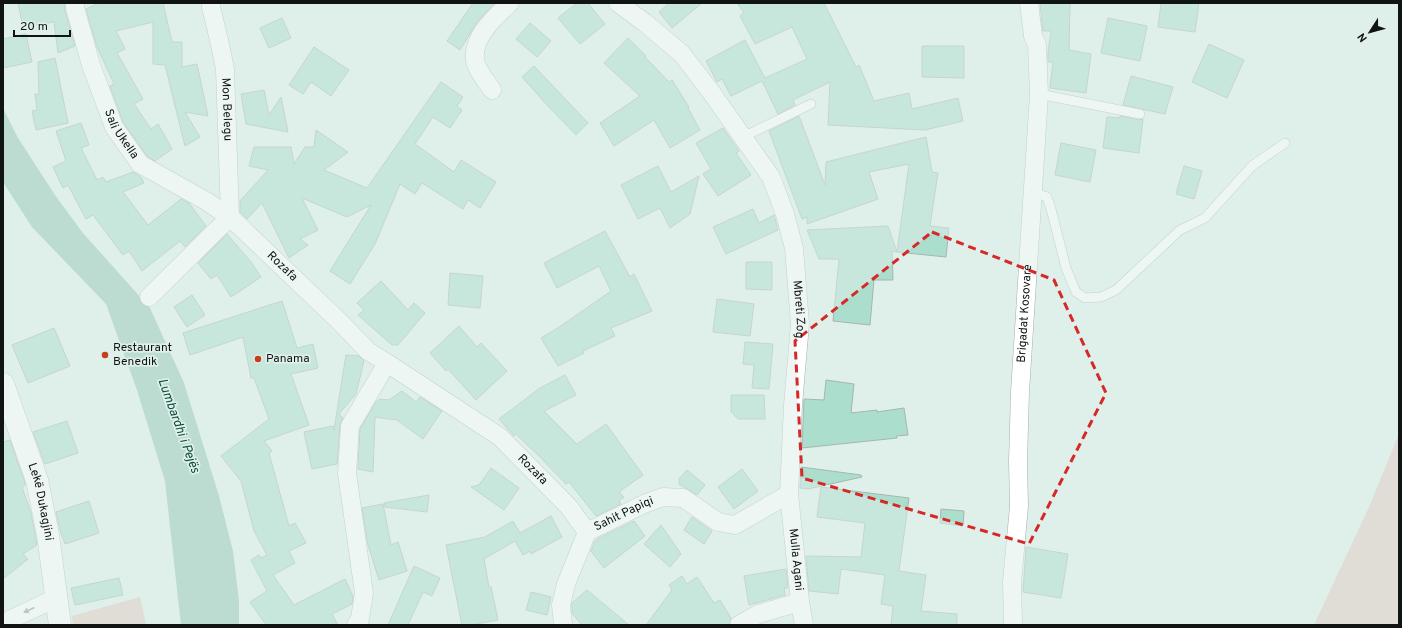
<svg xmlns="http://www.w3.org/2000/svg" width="1402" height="628" viewBox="0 0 1402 628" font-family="Overpass,sans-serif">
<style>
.green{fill:#e3c7c0}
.water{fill:#93c3b3}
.building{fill:#acdecd;stroke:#a7b6b0}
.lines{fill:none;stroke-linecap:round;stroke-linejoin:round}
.service-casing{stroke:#a3b1ac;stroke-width:10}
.minor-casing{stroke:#a3b1ac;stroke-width:19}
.tertiary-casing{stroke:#a3b1ac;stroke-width:23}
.service{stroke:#fff;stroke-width:9}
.minor{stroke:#fff;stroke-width:18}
.tertiary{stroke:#fff;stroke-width:22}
.oneway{fill:#939695}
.marked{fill:none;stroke:#d62828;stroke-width:3;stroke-dasharray:8 5;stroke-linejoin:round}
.poi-dot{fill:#c73d1f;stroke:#dfefe9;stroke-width:1.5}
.labels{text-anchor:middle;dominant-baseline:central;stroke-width:3.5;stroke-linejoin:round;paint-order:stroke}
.street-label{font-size:12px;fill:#101513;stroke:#dfefe9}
.poi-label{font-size:12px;fill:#101513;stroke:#dfefe9;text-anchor:start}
.water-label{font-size:13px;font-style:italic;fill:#0c4f3f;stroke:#dfefe9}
</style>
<rect width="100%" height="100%" fill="#dfefe9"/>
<path class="green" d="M 1399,434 L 1399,625 L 1314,625 L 1369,507 Z
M 140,597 L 146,625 L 73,625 L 72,616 Z"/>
<path class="water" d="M 3,108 L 18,138 L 55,195 L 82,232 L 150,308 L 184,383 L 219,496 L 233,551 L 239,601 L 239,625 L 181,625 L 165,481 L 137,390 L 106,304 L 32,227 L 3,182 Z"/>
<path class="building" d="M 18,3 L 64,3 L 65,11 L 75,46 L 58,53 L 54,22 L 23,27 Z
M 99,3 L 163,3 L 172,42 L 182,42 L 182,67 L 197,64 L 208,116 L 185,112 L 200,137 L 185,146 L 165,65 L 153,64 L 153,22 L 116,31 L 125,49 L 117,53 L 143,99 L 134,104 L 151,129 L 158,124 L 172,149 L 155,161 L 147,156 L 123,122 L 110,86 L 114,84 L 97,47 L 86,9 Z
M 473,3 L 495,3 L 477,22 L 460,50 L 447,41 Z
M 577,3 L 588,3 L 605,24 L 580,44 L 558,18 Z
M 669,3 L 702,3 L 672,28 L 659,12 Z
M 737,3 L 824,3 L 856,67 L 859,65 L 874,101 L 909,93 L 912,109 L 958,98 L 963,121 L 925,130 L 828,125 L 830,82 L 793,100 L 795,105 L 778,114 L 762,81 L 731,96 L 722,79 L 717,82 L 706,61 L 745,40 L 765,78 L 807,59 L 792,27 L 755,44 L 740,16 L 744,13 Z
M 1040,3 L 1070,3 L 1069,50 L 1091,54 L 1086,93 L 1050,88 L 1053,62 L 1048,62 L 1048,52 L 1051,31 L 1043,31 Z
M 1161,3 L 1199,3 L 1195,32 L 1158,27 Z
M 282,18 L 291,38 L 269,48 L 260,28 Z
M 1108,18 L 1147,26 L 1140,61 L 1101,53 Z
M 530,23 L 551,41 L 537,57 L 516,39 Z
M 26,34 L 32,62 L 3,68 L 3,39 Z
M 628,38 L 646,56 L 645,57 L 669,82 L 672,80 L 689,107 L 688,108 L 700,130 L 670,148 L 654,120 L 614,146 L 600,123 L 640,96 L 604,63 Z
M 1209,44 L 1244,60 L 1227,98 L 1192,82 Z
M 922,46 L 964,46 L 964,78 L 922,77 Z
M 314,47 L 349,70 L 331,96 L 311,82 L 303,94 L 289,85 Z
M 55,58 L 68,123 L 36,130 L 32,111 L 37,110 L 35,94 L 39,94 L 38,62 Z
M 534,66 L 588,123 L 576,135 L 547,105 L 522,77 Z
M 1131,76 L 1173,87 L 1165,114 L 1123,105 Z
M 441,82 L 463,97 L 457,106 L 462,110 L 450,128 L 433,117 L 415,144 L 454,172 L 461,160 L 496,182 L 480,208 L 468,200 L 463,209 L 422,183 L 415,194 L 400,184 L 375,244 L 350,284 L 330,271 L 371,205 L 347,217 L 302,198 L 318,230 L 300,239 L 308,245 L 289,258 L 262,203 L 247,219 L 240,212 L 240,201 L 268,170 L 249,166 L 254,147 L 291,147 L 294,164 L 305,147 L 314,147 L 316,130 L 348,152 L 324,170 L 367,188 Z
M 264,90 L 269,115 L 281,97 L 288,132 L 246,124 L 241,94 Z
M 799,116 L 825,185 L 826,162 L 926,137 L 932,172 L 938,173 L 930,226 L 949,228 L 946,257 L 897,252 L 909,164 L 869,172 L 878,199 L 807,224 L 807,217 L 802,219 L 769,131 Z
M 1120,116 L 1139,120 L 1143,119 L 1139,153 L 1103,148 L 1107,117 L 1119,118 Z
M 81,123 L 89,145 L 81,148 L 97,180 L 103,177 L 106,182 L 133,172 L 141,177 L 144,183 L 123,192 L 148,225 L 181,199 L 189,203 L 206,226 L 185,247 L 180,241 L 142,271 L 129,251 L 123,255 L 93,215 L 86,219 L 68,185 L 63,188 L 53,167 L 66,161 L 56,131 Z
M 723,128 L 739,151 L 736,153 L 751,175 L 718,196 L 703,174 L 711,169 L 696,143 Z
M 1061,143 L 1096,150 L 1090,182 L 1055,175 Z
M 658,166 L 671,192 L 699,176 L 690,214 L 670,228 L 660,208 L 638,219 L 621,185 Z
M 1184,166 L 1202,171 L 1194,199 L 1176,194 Z
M 753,209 L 759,223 L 774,215 L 778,230 L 726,254 L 713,227 Z
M 888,226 L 897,252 L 892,251 L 893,280 L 874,280 L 870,325 L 833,321 L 839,259 L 819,259 L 807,230 Z
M 605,231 L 630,277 L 634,274 L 652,311 L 611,328 L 615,336 L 583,351 L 584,353 L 558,366 L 541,338 L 558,328 L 611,291 L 599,266 L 557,288 L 544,263 Z
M 227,234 L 251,262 L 261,277 L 231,297 L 217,275 L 211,279 L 198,263 Z
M 746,262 L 772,262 L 772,290 L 746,289 Z
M 450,273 L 483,276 L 480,308 L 448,305 Z
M 381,281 L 408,310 L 414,303 L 425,313 L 398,345 L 392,345 L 358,315 L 364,310 L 357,303 Z
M 192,295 L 205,315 L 187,327 L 174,307 Z
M 717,299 L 754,304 L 750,336 L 713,332 Z
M 282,301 L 297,348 L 313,344 L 318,368 L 291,374 L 309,425 L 264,441 L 272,451 L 269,453 L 289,526 L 295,523 L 306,543 L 289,551 L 295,563 L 273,575 L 294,605 L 345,579 L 353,596 L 352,604 L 332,614 L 338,625 L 266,625 L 250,602 L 267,591 L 251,560 L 259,555 L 261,558 L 267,555 L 254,531 L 241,481 L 221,456 L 269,419 L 254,378 L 251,378 L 243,337 L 190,355 L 183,333 Z
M 459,326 L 477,347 L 481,343 L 507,371 L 476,400 L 448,369 L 446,371 L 430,353 Z
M 54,328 L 70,366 L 28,383 L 12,345 Z
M 745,342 L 773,344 L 769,389 L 752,388 L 754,365 L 743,364 Z
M 346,355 L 359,356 L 364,361 L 356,394 L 339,414 L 343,418 L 340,425 L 337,464 L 312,469 L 304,432 L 333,426 L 334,430 Z
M 565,375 L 576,395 L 544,411 L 577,444 L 606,424 L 643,475 L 619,492 L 624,497 L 619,501 L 621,504 L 596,516 L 569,482 L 566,484 L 540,457 L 516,434 L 514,436 L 499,419 L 540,388 Z
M 826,380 L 854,384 L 851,413 L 877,410 L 877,412 L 904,408 L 908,435 L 896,436 L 897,438 L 802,448 L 804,399 L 824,400 Z
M 402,391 L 416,402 L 420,397 L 442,411 L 423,439 L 397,420 L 375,417 L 373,472 L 358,469 L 360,429 L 376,402 L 380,399 L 389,400 Z
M 731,395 L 764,395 L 765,419 L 738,419 L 731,412 Z
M 67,421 L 78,453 L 45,464 L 33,432 Z
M 10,440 L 25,483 L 25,485 L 22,487 L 31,513 L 37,545 L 23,554 L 28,559 L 3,579 L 3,442 Z
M 801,467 L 861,475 L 862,477 L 808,489 L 800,488 Z
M 491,468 L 519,488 L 504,510 L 471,487 L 479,485 Z
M 742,469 L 758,491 L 734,509 L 718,487 Z
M 687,470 L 705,485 L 697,495 L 679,484 L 679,479 Z
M 821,487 L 909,498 L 899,571 L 926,575 L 921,611 L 957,614 L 957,625 L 891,625 L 893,606 L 881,604 L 885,575 L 841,569 L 838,594 L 809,591 L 806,556 L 861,557 L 865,523 L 817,517 Z
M 429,495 L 427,512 L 385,507 L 384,503 Z
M 89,501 L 99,533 L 65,544 L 60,530 L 56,512 Z
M 383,504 L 391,545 L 398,542 L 407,571 L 379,580 L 368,545 L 362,508 Z
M 941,509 L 964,511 L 963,526 L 940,523 Z
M 551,516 L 562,537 L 531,554 L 530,551 L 523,555 L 515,541 L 484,559 L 489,587 L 491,587 L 498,620 L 470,625 L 462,625 L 446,545 L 485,537 L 513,521 L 520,533 Z
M 692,517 L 712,531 L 704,544 L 684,530 Z
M 634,521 L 645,536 L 604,568 L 591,551 L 595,541 L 599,538 Z
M 661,525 L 681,554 L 670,567 L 644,544 Z
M 1026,547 L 1068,554 L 1061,598 L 1023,592 Z
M 414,566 L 440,578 L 432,596 L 423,592 L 408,625 L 388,625 Z
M 786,569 L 788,588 L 784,588 L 785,595 L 749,605 L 744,576 Z
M 682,576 L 687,584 L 697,577 L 714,603 L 720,600 L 731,618 L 729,625 L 646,625 L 672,590 L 669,585 Z
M 119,578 L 123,595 L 75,605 L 71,588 Z
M 587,590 L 629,625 L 582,625 L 572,613 L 572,603 Z
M 531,592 L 551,597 L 547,615 L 526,610 Z"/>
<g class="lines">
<g class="service-casing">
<path id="service" d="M 1039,94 L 1140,114
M 743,137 L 811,104
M 1033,192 L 1047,197 L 1051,209 L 1066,268 L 1076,292 L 1085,298 L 1101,297 L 1116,290 L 1180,230 L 1205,218 L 1252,166 L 1285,143"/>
</g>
<g class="minor-casing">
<g id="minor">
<path id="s1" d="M 75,3 L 75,8 L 91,65 L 114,127 L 140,164 L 206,201 L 230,217 L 339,321 L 368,351 L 387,363 L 350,426 L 347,473 L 364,593 L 360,619 L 356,625"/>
<path id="s2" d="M 211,3 L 211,7 L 219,40 L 225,69 L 230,217"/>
<path id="s3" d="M 618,3 L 644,22 L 682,54 L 711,92 L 771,177 L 785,214 L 794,248 L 800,324 L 793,405 L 789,494 L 800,602 L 804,625"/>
<path d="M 492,90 C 487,82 476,69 475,60 C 472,37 495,17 510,3"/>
<path d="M 149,297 L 230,217"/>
<path id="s4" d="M 387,363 L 500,437 L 569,507 L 587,532 L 566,584 L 561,605 L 563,625"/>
<path id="s5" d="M 587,532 L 644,504 L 663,497 L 683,498 L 718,522 L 735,525 L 789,494"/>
<path d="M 3,623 L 56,598"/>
<path d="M 739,625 L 758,614 L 800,602"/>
<path id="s6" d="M 1013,625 L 1012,582 L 1019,506 L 1018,462 L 1020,392 L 1039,94 L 1037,45 L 1033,36 L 1029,3"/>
</g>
</g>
<g class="tertiary-casing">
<g id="tertiary">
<path id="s7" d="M 3,384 L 37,480 L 48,535 L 60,625"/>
</g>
</g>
<use href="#service" class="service"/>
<use href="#minor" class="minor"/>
<use href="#tertiary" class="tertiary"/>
</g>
<defs><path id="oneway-solid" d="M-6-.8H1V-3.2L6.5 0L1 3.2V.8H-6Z"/></defs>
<use class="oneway" href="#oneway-solid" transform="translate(29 610) rotate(155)"/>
<path d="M0 0H1402V628H0ZM 932,232 L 1054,280 L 1106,393 L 1029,544 L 802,478 L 795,341 Z" fill="#dfefe9" fill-opacity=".55" fill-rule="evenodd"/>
<path class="marked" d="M 932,232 L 1054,280 L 1106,393 L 1029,544 L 802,478 L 795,341 Z"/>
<g class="poi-dot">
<circle cx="105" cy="355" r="4"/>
<circle cx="258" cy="359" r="4"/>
</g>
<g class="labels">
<g class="street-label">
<text stroke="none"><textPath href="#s2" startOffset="108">Mon Belegu</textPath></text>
<text stroke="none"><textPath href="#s1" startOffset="140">Sali Ukella</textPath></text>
<text stroke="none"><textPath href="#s1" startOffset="352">Rozafa</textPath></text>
<text stroke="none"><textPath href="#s3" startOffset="370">Mbreti Zog</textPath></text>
<text stroke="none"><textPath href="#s6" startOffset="312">Brigadat Kosovare</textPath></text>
<text stroke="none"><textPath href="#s4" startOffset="181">Rozafa</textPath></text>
<text stroke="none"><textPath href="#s7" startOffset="124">Lekë Dukagjini</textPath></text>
<text stroke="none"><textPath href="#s5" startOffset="41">Sahit Papiqi</textPath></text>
<text stroke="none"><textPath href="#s3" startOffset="621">Mulla Agani</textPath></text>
</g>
<g class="poi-label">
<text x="113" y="348">Restaurant<tspan x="113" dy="14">Benedik</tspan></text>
<text x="266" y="359">Panama</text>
</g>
<g class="water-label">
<text transform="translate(178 426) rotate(70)">Lumbardhi i Pejës</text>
</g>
</g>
<rect width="1402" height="628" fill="none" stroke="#101513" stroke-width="8"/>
<g transform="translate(1370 32) rotate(234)" stroke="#dfefe9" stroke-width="3" paint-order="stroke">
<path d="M0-3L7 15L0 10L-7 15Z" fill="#101513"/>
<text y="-6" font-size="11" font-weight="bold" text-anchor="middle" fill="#101513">N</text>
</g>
<path d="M14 30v6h56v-6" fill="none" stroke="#101513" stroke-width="2"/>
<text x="20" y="30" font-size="12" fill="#101513" stroke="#dfefe9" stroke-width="3" paint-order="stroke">20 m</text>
</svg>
